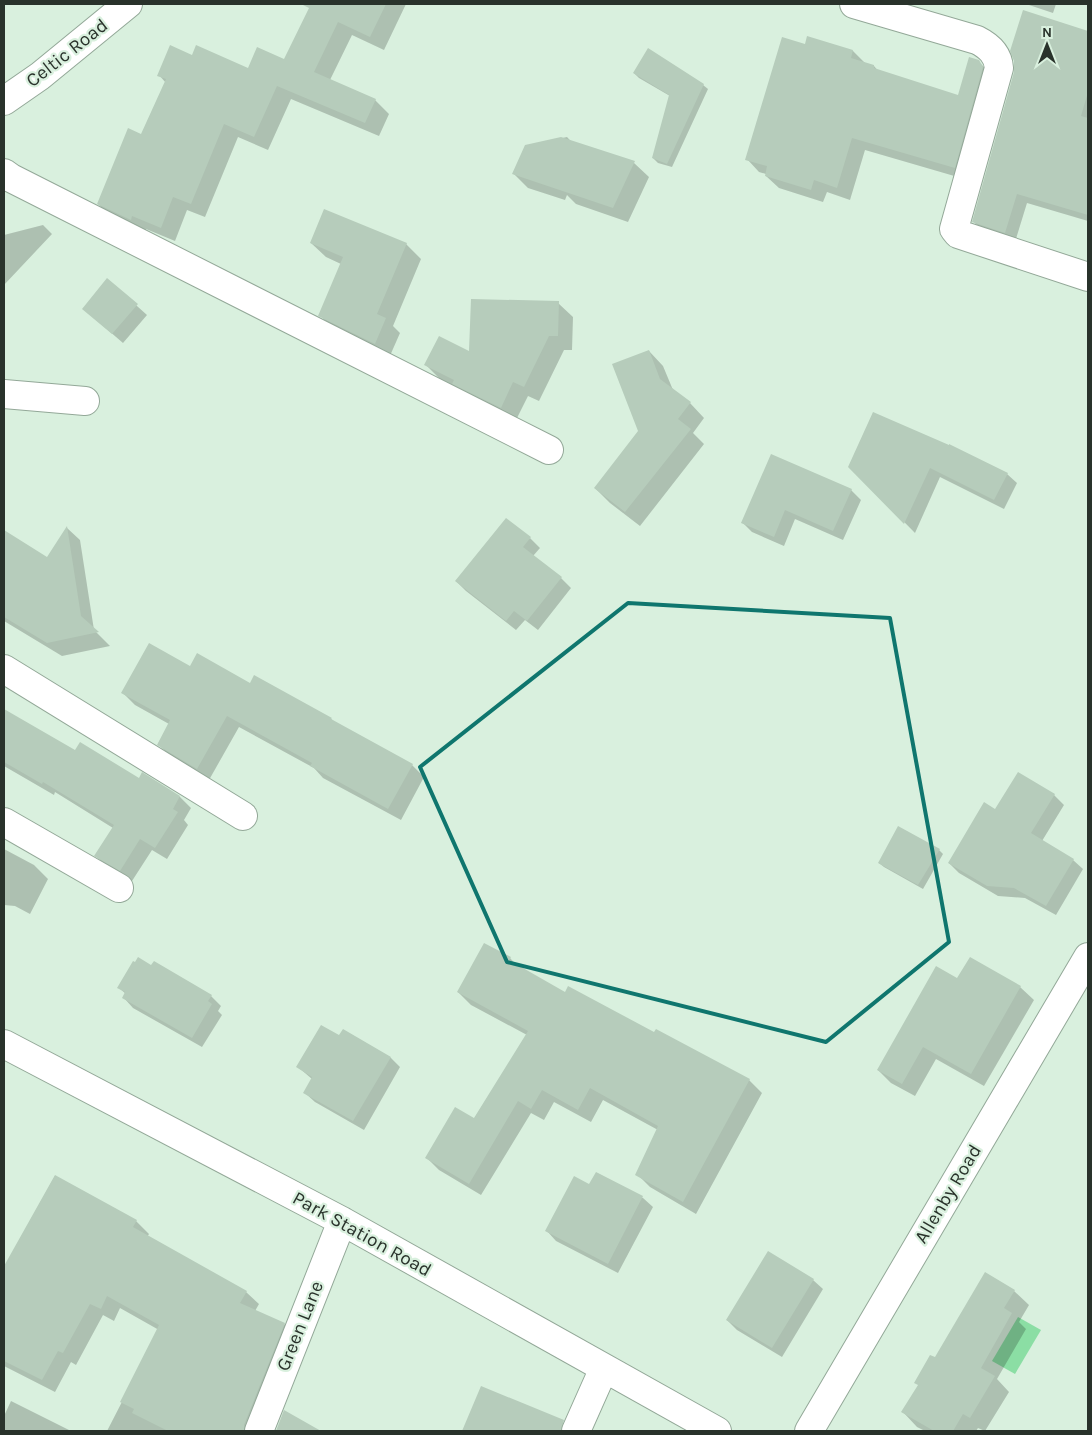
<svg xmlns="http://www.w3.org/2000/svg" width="1092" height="1435" viewBox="0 0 1092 1435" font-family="Karla,sans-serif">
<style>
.water{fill:#8bdea4}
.shadow{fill:#0003}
.building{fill:#b6ccbb}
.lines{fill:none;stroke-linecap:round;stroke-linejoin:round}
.minor-casing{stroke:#93a898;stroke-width:30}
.minor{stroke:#fff;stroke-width:28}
.marked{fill:none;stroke:#0f766e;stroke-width:4;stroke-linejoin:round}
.labels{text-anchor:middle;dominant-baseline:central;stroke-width:4.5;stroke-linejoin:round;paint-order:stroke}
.street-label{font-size:19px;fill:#29322b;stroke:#d9f0de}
</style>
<rect width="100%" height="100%" fill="#d9f0de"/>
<path class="water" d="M 1018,1317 L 1041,1330 L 1015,1374 L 992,1361 Z"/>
<path class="shadow" d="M 312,4 L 406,4 L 384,50 L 352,35 L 330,80 L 375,100 L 389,114 L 379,136 L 291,99 L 268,150 L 238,137 L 205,217 L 187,210 L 175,241 L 146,229 L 145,232 L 112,218 L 98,204 L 142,135 L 166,83 L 159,75 L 193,57 L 249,69 L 285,61 Z
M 1026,4 L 1056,4 L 1053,13 Z
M 1024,12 L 1088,32 L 1088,221 L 1027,203 L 1015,242 L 983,232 L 974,222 L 1015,72 Z
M 806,46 L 853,51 L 866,64 L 874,66 L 879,72 L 958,97 L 978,61 L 991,74 L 968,180 L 865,150 L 850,200 L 827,192 L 823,202 L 779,188 L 766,176 L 766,174 L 759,172 L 747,159 Z
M 634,73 L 703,85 L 708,89 L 672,167 L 658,163 L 653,158 L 670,96 L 639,78 Z
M 567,137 L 581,152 L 634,163 L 649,177 L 628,222 L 576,204 L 567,195 L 565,200 L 528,188 L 514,174 L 526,146 Z
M 43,225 L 52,234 L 4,285 L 4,235 Z
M 311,243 L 406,244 L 421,259 L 393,326 L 400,333 L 389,358 L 334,330 L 320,315 L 341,264 L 326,257 Z
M 108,280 L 147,315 L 123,343 L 94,318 Z
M 558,303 L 573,317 L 572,350 L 564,350 L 539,401 L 528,396 L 515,422 L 468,398 L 459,389 L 440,379 L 426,365 L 470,353 Z
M 649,351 L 663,366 L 673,390 L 690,403 L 704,418 L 693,433 L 704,444 L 640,526 L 610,503 L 595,488 L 640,432 Z
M 950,446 L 1007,474 L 1017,483 L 1004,509 L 940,477 L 915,533 L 850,467 Z
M 851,490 L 861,500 L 843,540 L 795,519 L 784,546 L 752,532 L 742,522 Z
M 67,528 L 80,540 L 94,630 L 110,646 L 62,656 L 4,621 L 4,536 L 5,533 L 47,559 Z
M 530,538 L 540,548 L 533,556 L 561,578 L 571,588 L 538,630 L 525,620 L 516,630 L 466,591 L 456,581 Z
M 191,668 L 250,685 L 331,719 L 336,723 L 412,765 L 424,777 L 401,820 L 323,778 L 314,768 L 239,727 L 209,780 L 170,756 L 158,744 L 169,724 L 135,705 L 123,693 Z
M 4,711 L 75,752 L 140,780 L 143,774 L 180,797 L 191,808 L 184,820 L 188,825 L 167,859 L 152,850 L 132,881 L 107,867 L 96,856 L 113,828 L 55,792 L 54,795 L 4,766 Z
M 1054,795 L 1064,805 L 1042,841 L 1073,860 L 1083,869 L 1056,915 L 1025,898 L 998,896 L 959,873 L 949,863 L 996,811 Z
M 4,849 L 34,865 L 48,879 L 30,914 L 15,906 L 4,905 Z
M 939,850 L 943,854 L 923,889 L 884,867 L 879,863 Z
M 510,958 L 519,968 L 566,994 L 654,1034 L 749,1080 L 762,1093 L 696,1214 L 650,1187 L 637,1174 L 658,1130 L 603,1100 L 591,1122 L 554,1102 L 544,1120 L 531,1113 L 481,1195 L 439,1170 L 426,1157 L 474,1119 L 527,1035 L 471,1005 L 458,992 Z
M 958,980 L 1020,987 L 1034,1000 L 984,1086 L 936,1059 L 915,1096 L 891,1083 L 878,1070 Z
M 119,988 L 211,996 L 221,1006 L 218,1011 L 222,1015 L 202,1047 L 133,1008 L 124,998 L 126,994 Z
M 343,1030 L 391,1058 L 400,1067 L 364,1130 L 315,1102 L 305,1093 L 312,1079 L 298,1067 L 340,1037 Z
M 597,1173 L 643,1198 L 653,1207 L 618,1273 L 556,1241 L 547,1231 L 590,1186 Z
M 55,1176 L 136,1221 L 149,1234 L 147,1237 L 246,1292 L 259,1304 L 255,1311 L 284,1324 L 297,1336 L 260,1431 L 107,1431 L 159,1330 L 120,1308 L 114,1321 L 103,1315 L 76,1365 L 71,1362 L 55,1392 L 4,1366 L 4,1268 Z
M 813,1280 L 823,1289 L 782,1357 L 737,1330 L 727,1320 Z
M 1014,1291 L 1029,1305 L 1019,1322 L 1026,1329 L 997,1379 L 1009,1392 L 985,1431 L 978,1428 L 976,1431 L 925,1431 L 917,1427 L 903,1412 Z
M 481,1388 L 549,1421 L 545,1431 L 463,1431 Z
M 11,1401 L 71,1431 L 4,1431 L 4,1416 Z"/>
<path class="building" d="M 301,4 L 386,4 L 370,37 L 338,22 L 314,72 L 376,99 L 365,123 L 277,86 L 254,137 L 224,124 L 191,204 L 173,197 L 161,228 L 132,216 L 131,220 L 97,204 L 128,128 L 141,134 L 166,79 L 157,76 L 170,45 L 192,55 L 196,45 L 248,68 L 257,47 L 284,59 L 309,8 Z
M 1023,10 L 1088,31 L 1088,92 L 1081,116 L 1088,118 L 1088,215 L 1017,194 L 1005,233 L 972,222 L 1014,72 L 1014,61 L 1010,51 Z
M 807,36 L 853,50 L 851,58 L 874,65 L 874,68 L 958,95 L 969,57 L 979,60 L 983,67 L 955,168 L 852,138 L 837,188 L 814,180 L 811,190 L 765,176 L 767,166 L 745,160 L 782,37 L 805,44 Z
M 648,48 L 704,84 L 667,164 L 652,158 L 669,95 L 633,73 Z
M 561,137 L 635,161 L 613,208 L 512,174 L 525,145 Z
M 324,209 L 407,243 L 377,314 L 386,318 L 375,344 L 318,316 L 343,257 L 310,243 Z
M 107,278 L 138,304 L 112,334 L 82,309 Z
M 471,299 L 559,301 L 558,336 L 549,336 L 524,387 L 513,382 L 501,408 L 452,384 L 454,380 L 424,365 L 439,336 L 469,351 Z
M 649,350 L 660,379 L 691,402 L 678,419 L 691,429 L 625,512 L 594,488 L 638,431 L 612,364 Z
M 873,412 L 949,445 L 949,444 L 1008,473 L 994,500 L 930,468 L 904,524 L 848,467 Z
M 771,454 L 852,489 L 833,531 L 785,510 L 774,537 L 741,523 Z
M 506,518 L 531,537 L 523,547 L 562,577 L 527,621 L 514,611 L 506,621 L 455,581 Z
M 67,526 L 81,616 L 99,632 L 47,643 L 4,617 L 4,530 L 47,557 Z
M 149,643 L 190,666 L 197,653 L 250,683 L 254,675 L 332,718 L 331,719 L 413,764 L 388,809 L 310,766 L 312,763 L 227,716 L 197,769 L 157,745 L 170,720 L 121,693 Z
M 4,709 L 75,750 L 80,742 L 139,778 L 142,772 L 180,796 L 173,809 L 178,812 L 155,848 L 140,839 L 120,871 L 94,856 L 114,825 L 43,782 L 42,784 L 4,762 Z
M 1018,772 L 1055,794 L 1031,833 L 1074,859 L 1046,906 L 1014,888 L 987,886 L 948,863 L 984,802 L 995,809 Z
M 898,826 L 940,849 L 918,885 L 878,863 Z
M 484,943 L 511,957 L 509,960 L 565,992 L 568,986 L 654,1032 L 656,1029 L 750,1079 L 683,1202 L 635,1175 L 658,1126 L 590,1088 L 578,1110 L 542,1090 L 531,1109 L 518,1101 L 469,1184 L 425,1158 L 455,1107 L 474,1118 L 528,1031 L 457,992 Z
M 138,957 L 151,965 L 154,961 L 212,995 L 208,1001 L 212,1004 L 192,1038 L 122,998 L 125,992 L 117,988 L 133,961 L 135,962 Z
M 970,957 L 1021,986 L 971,1074 L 923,1047 L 902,1084 L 877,1070 L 936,966 L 957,978 Z
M 321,1025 L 339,1035 L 343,1029 L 391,1057 L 353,1121 L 303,1093 L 312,1077 L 296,1067 Z
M 596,1172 L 643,1196 L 608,1264 L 545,1231 L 574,1176 L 589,1184 Z
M 55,1175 L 137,1220 L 133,1227 L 247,1291 L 240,1303 L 285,1323 L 244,1425 L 244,1431 L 168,1431 L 132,1413 L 134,1409 L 120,1402 L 159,1325 L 107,1296 L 101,1309 L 90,1304 L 63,1353 L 58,1351 L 42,1380 L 4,1361 L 4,1266 Z
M 768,1251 L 814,1279 L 772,1348 L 726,1320 Z
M 985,1272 L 1015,1290 L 1004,1308 L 1012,1313 L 981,1368 L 995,1376 L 970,1418 L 963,1414 L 953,1431 L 934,1431 L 901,1412 L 918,1385 L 914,1383 L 930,1355 L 935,1357 Z
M 481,1386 L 564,1420 L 561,1431 L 462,1431 Z
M 284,1410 L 321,1431 L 276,1431 Z"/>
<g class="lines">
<g class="minor-casing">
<path id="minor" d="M 854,4 L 977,40 C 989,46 998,54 999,68 L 954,229 L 958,234 L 1088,277
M 4,101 L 40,76 L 128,4
M 4,173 L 11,178 L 549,450
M 4,394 L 85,401
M 4,669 L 243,816
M 4,822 L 119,888
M 4,1044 L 342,1221 L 717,1431
M 259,1431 L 342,1221
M 576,1431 L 604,1368
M 809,1431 L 1088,957"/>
</g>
<use href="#minor" class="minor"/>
</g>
<path class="marked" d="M 628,603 L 890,618 L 949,942 L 826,1042 L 507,962 L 420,767 Z"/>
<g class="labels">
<g class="street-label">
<text transform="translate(67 53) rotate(-38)">Celtic Road</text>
<text transform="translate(948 1194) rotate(-59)">Allenby Road</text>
<text transform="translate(362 1234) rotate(29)">Park Station Road</text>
<text transform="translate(300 1326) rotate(-68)">Green Lane</text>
</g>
</g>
<rect width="1092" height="1435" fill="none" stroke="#29322b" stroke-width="10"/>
<g transform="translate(1047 45)" stroke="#d9f0de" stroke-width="4" paint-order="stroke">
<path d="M0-4L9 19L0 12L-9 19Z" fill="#29322b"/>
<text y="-8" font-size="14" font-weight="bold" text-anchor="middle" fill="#29322b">N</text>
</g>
</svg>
